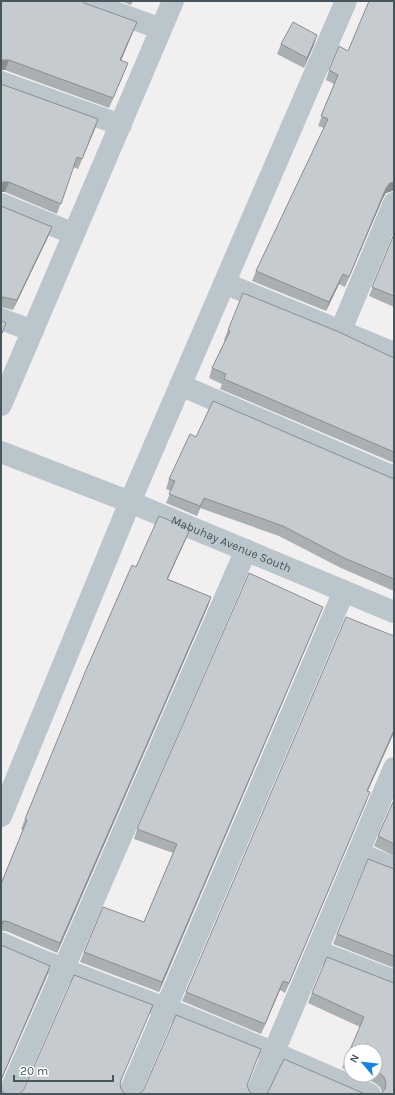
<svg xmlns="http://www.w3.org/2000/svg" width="395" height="1095" viewBox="0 0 395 1095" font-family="Karla,sans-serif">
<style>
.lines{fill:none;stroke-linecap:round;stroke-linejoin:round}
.minor{stroke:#bbc5cc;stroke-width:22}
.tertiary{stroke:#bbc5cc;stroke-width:22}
.wall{fill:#aaafb2}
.shaded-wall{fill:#8b8e91}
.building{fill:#c6cbcf;stroke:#8b8e91}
.labels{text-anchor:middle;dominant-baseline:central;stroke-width:4;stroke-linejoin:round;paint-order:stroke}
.street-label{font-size:12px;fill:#47555d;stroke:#fff}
</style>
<rect width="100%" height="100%" fill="#f2eff0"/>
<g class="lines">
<path class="minor" d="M 85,1 L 161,29
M 1,82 L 121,125
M 1,204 L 74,234
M 224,283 L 394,353
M 1,319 L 33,331
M 341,330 L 394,203
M 180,385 L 394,477
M 1,405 L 173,1
M 1,816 L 130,502 L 346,1
M 358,853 L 394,868
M 1,943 C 55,967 110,987 165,1008 C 234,1035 302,1065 370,1094
M 317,951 L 394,981
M 9,1094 L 246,550
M 129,1094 L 344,591
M 256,1094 L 394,768"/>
<path class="tertiary" id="s1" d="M 1,452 L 130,502 L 394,612"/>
</g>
<path class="wall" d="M 1,1 L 84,3 L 137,22 L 121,60 L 128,63 L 109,108 L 5,70 L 1,70 Z
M 121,1 L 133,1 L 131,5 Z
M 317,35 L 304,68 L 277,54 L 281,44 Z
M 348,51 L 392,191 L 386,193 L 383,198 L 345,287 L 339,284 L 326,311 L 252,281 L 256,271 L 324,128 L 318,126 L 334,84 L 326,80 L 329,70 Z
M 1,84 L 98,119 L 78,169 L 73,167 L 57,214 L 5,192 Z
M 1,206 L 52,227 L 48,237 L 13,310 L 1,307 Z
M 394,234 L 394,307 L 369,296 Z
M 228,330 L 394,358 L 394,463 L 220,389 L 222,384 L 209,378 L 212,368 L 225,341 L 224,340 Z
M 196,437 L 394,479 L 394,591 L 341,568 L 279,536 L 200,508 L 197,516 L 166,503 L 171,491 L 166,489 L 169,479 Z
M 186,539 L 168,579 L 211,597 L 208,606 L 57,953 L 6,931 L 1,931 L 1,884 L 23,830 L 21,829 L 25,819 L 136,567 Z
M 319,617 L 159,992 L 80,962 L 84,952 L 144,922 L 173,853 L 134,839 L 137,829 Z
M 394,636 L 394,733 L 368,791 L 366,802 L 285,993 L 280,990 L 261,1034 L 182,1001 L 186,992 Z
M 394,802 L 394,856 L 374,846 L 378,836 Z
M 394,869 L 394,968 L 333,944 L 337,934 Z
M 394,983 L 394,1094 L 382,1092 L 380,1087 L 375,1083 L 357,1075 L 375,1075 L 375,1051 L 351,1051 L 351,1072 L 342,1068 L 360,1027 L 308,1003 L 312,993 Z"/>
<path class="shaded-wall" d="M 137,22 L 133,32 L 117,70 L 120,60 Z
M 317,35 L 314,45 L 304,68 L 307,58 Z
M 1,60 L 9,60 L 5,70 L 1,70 Z
M 128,63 L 124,73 L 109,108 L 113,98 Z
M 98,119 L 95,129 L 78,169 Z
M 3,182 L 9,182 L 5,192 L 1,192 L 1,183 Z
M 394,182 L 394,191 L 392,191 L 386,193 L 383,198 L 345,287 L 386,188 L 390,183 Z
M 52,227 L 48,237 L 13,310 L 17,300 Z
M 343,274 L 339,284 L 326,311 L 329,302 Z
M 204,498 L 200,508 L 197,516 L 200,506 Z
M 190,529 L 186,539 L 163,588 L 167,579 Z
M 211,597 L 208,606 L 57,953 L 60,943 Z
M 323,607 L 319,617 L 159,992 L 162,982 Z
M 394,730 L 394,732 L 363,801 L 367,791 Z
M 370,792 L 366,802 L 285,993 L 289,983 Z
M 4,921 L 1,928 L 1,922 Z
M 50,966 L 47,976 L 1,1081 L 1,1079 Z
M 283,981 L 280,990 L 261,1034 L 265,1024 Z"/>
<path class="building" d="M 1,1 L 82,1 L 84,3 L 137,22 L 120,60 L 128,63 L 113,98 L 9,60 L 1,60 Z
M 369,1 L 394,1 L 394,182 L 390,183 L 386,188 L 349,277 L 343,274 L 329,302 L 256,271 L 328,119 L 321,116 L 338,75 L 329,70 L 339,46 L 348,51 Z
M 293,22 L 317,35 L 307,58 L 281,44 Z
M 1,84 L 98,119 L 82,159 L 77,157 L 61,204 L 9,182 L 3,182 L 1,183 Z
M 1,206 L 52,227 L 17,300 L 2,297 L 1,298 Z
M 394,234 L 394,296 L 372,287 Z
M 243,293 L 339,332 L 394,358 L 394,452 L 224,379 L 226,374 L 212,368 L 230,331 L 228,330 Z
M 1,320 L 6,323 L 1,336 Z
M 213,401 L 394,479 L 394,579 L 344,558 L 283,526 L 204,498 L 200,506 L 169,494 L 175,481 L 169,479 L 190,434 L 196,437 Z
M 159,516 L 190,529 L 167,579 L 211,597 L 60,943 L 9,922 L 4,921 L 1,922 L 1,884 L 27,820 L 25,819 L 86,670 L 132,565 L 136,567 Z
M 249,573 L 323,607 L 162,982 L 84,952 L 103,907 L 144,922 L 177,844 L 137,829 Z
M 346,617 L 394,636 L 394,730 L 367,791 L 370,792 L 289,983 L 283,981 L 265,1024 L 186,992 Z
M 393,802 L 394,802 L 394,844 L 378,836 Z
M 368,859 L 394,869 L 394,956 L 337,934 Z
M 1,945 L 50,966 L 1,1080 Z
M 327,957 L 394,983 L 394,1094 L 381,1094 L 385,1089 L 386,1083 L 384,1077 L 379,1073 L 375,1071 L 375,1051 L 351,1051 L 351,1061 L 346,1059 L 364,1017 L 312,993 Z
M 74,975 L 153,1005 L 121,1080 L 120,1085 L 122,1091 L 126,1094 L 20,1094 L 24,1089 Z
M 176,1015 L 261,1049 L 247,1085 L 249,1091 L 253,1094 L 140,1094 L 144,1089 Z
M 284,1059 L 365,1094 L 267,1094 Z
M 1,1087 L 2,1091 L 6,1094 L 1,1094 Z"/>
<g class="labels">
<g class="street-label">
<text stroke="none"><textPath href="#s1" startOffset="248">Mabuhay Avenue South</textPath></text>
</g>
</g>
<rect width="395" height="1095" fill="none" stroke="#47555d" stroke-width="4"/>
<g transform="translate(363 1063) rotate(298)"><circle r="19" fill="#ffffff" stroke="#b5bbbe"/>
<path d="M0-3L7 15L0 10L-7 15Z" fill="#1882e3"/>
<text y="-6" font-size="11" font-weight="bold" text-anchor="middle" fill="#47555d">N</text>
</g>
<path d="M14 1075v6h99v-6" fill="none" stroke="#47555d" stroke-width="2"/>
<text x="20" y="1075" font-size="12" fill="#47555d" stroke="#ffffff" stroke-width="3" paint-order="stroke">20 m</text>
</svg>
